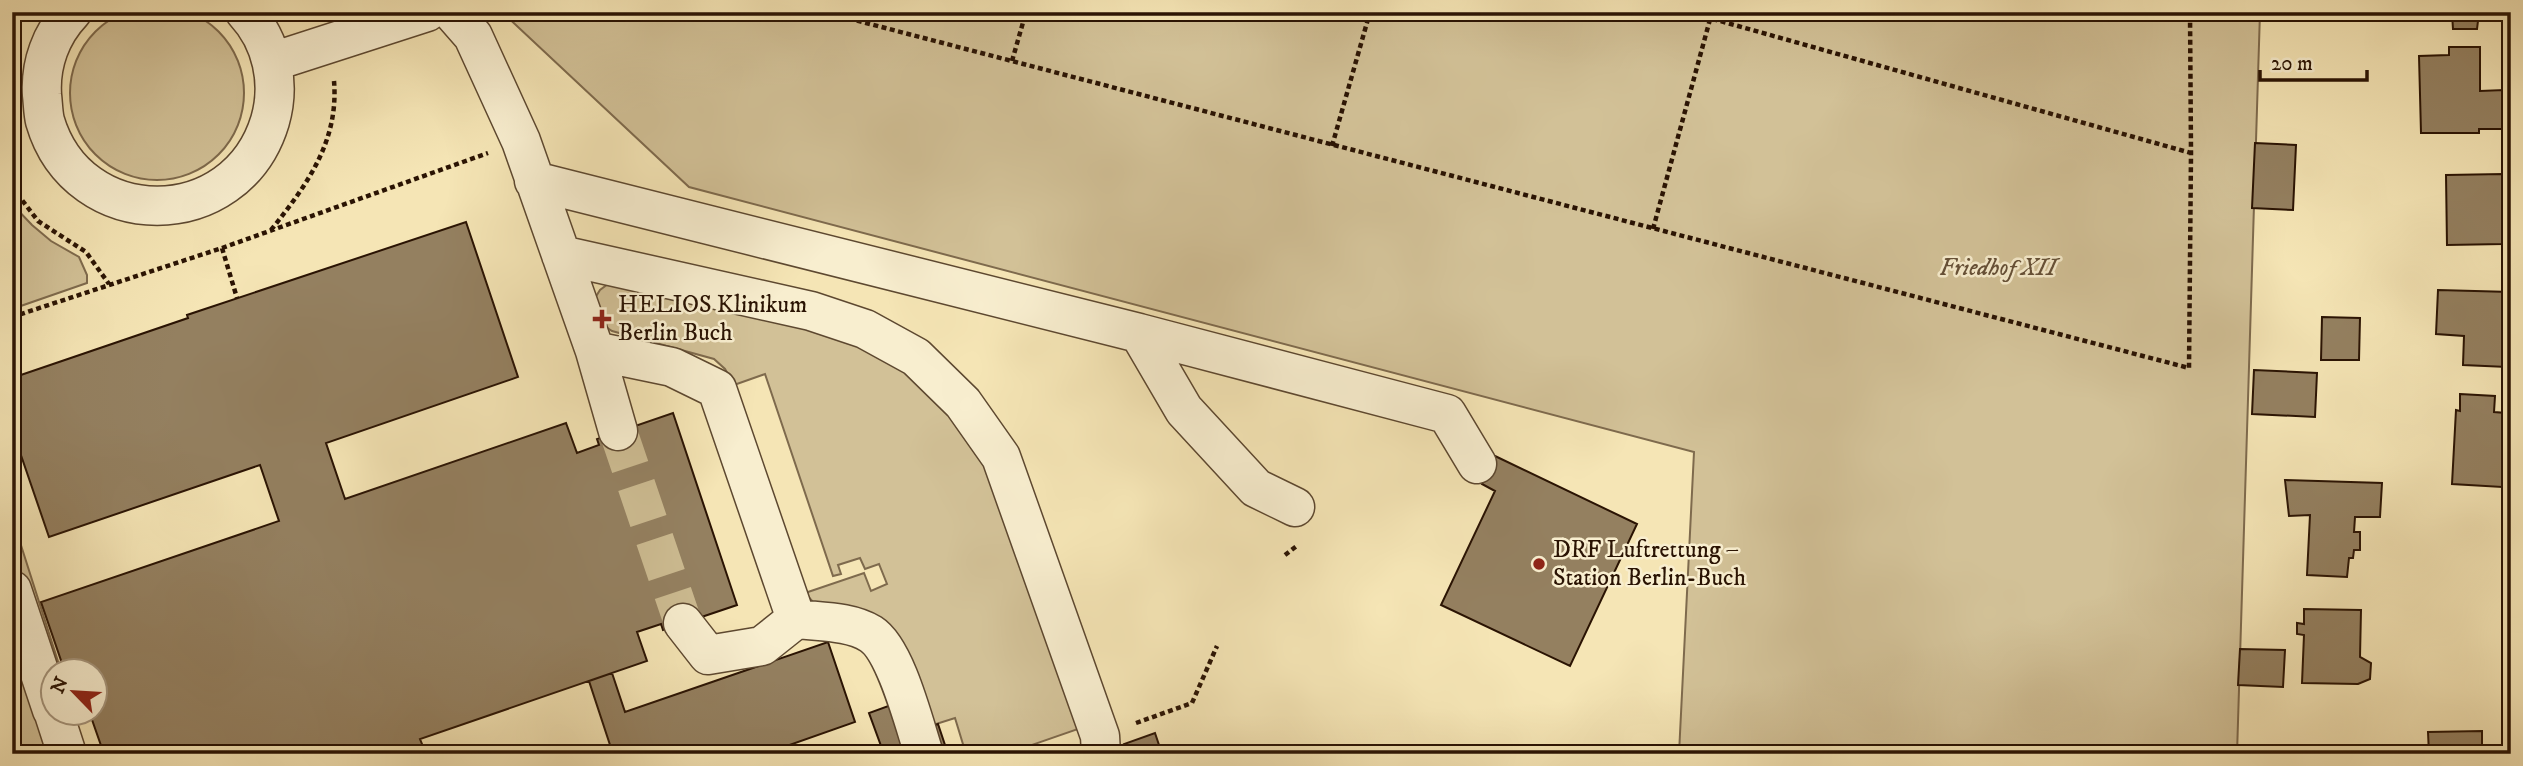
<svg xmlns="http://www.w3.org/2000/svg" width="2523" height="766" viewBox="0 0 2523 766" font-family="'IM FELL DW Pica',serif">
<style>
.green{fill:#d2c197;stroke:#7e6a4d;stroke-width:2}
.building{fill:#948060;stroke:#2a1303;stroke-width:2}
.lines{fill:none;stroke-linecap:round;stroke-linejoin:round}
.minor-tunnel{stroke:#ccbb91;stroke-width:38;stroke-dasharray:38 19;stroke-linecap:butt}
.minor-casing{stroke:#5d4830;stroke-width:41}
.path{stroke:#2a1303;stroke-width:4.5;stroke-dasharray:5 3.5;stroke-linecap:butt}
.minor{stroke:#f8eecf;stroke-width:38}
.poi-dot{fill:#8f2418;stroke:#f8eecf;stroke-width:2.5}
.labels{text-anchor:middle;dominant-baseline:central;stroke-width:5;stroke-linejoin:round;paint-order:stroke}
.park-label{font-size:24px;font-style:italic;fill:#655037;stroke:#f8eecf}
.poi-label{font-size:24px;fill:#2a1303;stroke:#f8eecf;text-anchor:start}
</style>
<rect width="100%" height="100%" fill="#f5e5b5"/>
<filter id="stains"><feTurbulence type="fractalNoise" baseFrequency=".00286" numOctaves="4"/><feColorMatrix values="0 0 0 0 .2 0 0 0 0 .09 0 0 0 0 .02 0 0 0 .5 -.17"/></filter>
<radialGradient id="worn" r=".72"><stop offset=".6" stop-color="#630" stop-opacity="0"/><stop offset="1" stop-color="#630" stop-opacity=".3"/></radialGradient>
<path class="green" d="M70 93a87 87 0 1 1 174 0a87 87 0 1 1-174 0Z
M 502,12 L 2260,12 L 2237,754 L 1679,754 L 1694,452 L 689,187 Z
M 12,204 L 32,225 L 51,241 L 79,257 L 87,275 L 87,283 L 12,309 Z
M 608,284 L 831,331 L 891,361 L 933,393 L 989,473 L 1081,728 L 1006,754 L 966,754 L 955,718 L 933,725 L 907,653 L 813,602 L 805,593 L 864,573 L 871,591 L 887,584 L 879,564 L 865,569 L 860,558 L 838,565 L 841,574 L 833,576 L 765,374 L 734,385 L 725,369 L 714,359 L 612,331 L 606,327 L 595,298 L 600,290 Z
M 12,517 L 61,671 L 52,672 L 74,714 L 86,754 L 12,754 Z"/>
<path class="building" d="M 2403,12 L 2481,12 L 2479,13 L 2477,29 L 2453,29 L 2452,13 Z
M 2449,47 L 2480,47 L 2480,91 L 2504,90 L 2505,129 L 2479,129 L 2479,133 L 2421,133 L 2419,56 L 2449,55 Z
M 2255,143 L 2296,145 L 2293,210 L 2252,208 Z
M 2503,174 L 2503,244 L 2447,245 L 2446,175 Z
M 466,222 L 518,377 L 326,443 L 345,499 L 566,423 L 577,453 L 599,445 L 597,439 L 673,413 L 737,605 L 663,630 L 661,624 L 637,632 L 647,661 L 420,739 L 426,754 L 104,754 L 90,714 L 94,714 L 94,672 L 65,672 L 41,602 L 279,521 L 260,465 L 49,537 L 12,429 L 12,378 L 188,318 L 187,315 Z
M 2438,290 L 2511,292 L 2507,367 L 2463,365 L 2464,336 L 2436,334 Z
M 2322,317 L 2360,318 L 2359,360 L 2321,360 Z
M 2254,370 L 2317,373 L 2315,417 L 2252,414 Z
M 2460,394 L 2495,396 L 2494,412 L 2506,413 L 2502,487 L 2452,484 L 2456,410 L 2460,411 Z
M 1495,456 L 1637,524 L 1570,666 L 1441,605 L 1495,491 L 1482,484 Z
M 2285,480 L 2382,483 L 2380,517 L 2355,517 L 2354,532 L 2360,532 L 2360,550 L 2354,550 L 2353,558 L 2349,558 L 2347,577 L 2307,575 L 2310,515 L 2289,516 Z
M 2304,609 L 2361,610 L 2360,657 L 2371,663 L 2370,679 L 2358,684 L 2302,683 L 2304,635 L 2297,634 L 2297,623 L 2304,624 Z
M 828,642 L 855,722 L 764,754 L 613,754 L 589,681 L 612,673 L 625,712 Z
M 2240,649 L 2285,650 L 2283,687 L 2238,685 Z
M 913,697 L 924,729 L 938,724 L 948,754 L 884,754 L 869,713 Z
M 2482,731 L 2482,754 L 2429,754 L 2428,732 Z
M 1155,733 L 1162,754 L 1127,754 L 1124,744 Z"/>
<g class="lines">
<path class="minor-tunnel" d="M 618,431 L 683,623"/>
<g class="minor-casing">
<path id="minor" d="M 72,12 C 51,34 40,64 42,95 C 43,103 43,113 45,121 C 78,234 236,234 270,121 C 281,83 272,41 245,12
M 452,12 L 473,36 L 521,141 L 595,351 L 618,431
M 272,62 L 427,12
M 534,181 L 1139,333 L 1184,410 L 1256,488 L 1295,507
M 561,255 L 811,311 L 865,329 L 916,357 L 963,403 L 1001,457 L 1100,736 L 1101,754
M 1139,333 L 1447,414 L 1477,464
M 595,351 L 672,367 L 717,389 L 796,619 C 820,622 850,621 871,634 C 896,650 914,724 924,754
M 12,590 L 52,710
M 683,623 L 708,655 L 762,646 L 796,619
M 54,714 L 67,754"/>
</g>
<path class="path" d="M 824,12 L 2189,368 L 2191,153 L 2190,12
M 1688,12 L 2191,153
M 1012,61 L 1026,12
M 1332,146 L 1370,12
M 12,187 L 38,221 L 86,252 L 109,284
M 1653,229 L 1712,12
M 271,230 C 307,185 339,141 334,81
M 222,248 L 237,298
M 12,317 L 222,248 L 488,153
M 1285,555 L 1298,545
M 1136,723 L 1192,703 L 1217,646"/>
<use href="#minor" class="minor"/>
</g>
<g class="poi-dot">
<path d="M598.5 308.5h7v7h7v7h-7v7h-7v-7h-7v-7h7z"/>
<circle cx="1539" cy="564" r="7"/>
</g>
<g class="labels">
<g class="park-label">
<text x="1998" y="268">Friedhof XII</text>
</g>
<g class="poi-label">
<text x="618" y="305">HELIOS Klinikum<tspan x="618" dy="28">Berlin Buch</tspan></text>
<text x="1553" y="550">DRF Luftrettung –<tspan x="1553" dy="28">Station Berlin-Buch</tspan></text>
</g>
</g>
<rect width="2523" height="766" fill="none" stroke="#f5e5b5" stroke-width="42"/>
<rect x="14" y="14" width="2495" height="738" fill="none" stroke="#2a1303" stroke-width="3.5"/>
<rect x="21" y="21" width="2481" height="724" fill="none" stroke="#2a1303" stroke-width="2"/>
<g transform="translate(74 692) rotate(295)"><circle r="33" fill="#f8eecf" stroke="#a6967d" stroke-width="2"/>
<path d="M0-5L12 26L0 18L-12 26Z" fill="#8f2418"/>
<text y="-10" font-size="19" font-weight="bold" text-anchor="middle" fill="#2a1303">N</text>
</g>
<path d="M2260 70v10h107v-10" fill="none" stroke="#2a1303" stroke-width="3.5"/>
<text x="2271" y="70" font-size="21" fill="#2a1303" stroke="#f8eecf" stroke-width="5" paint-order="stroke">20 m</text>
<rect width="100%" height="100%" filter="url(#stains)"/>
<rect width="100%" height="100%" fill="url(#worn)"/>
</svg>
